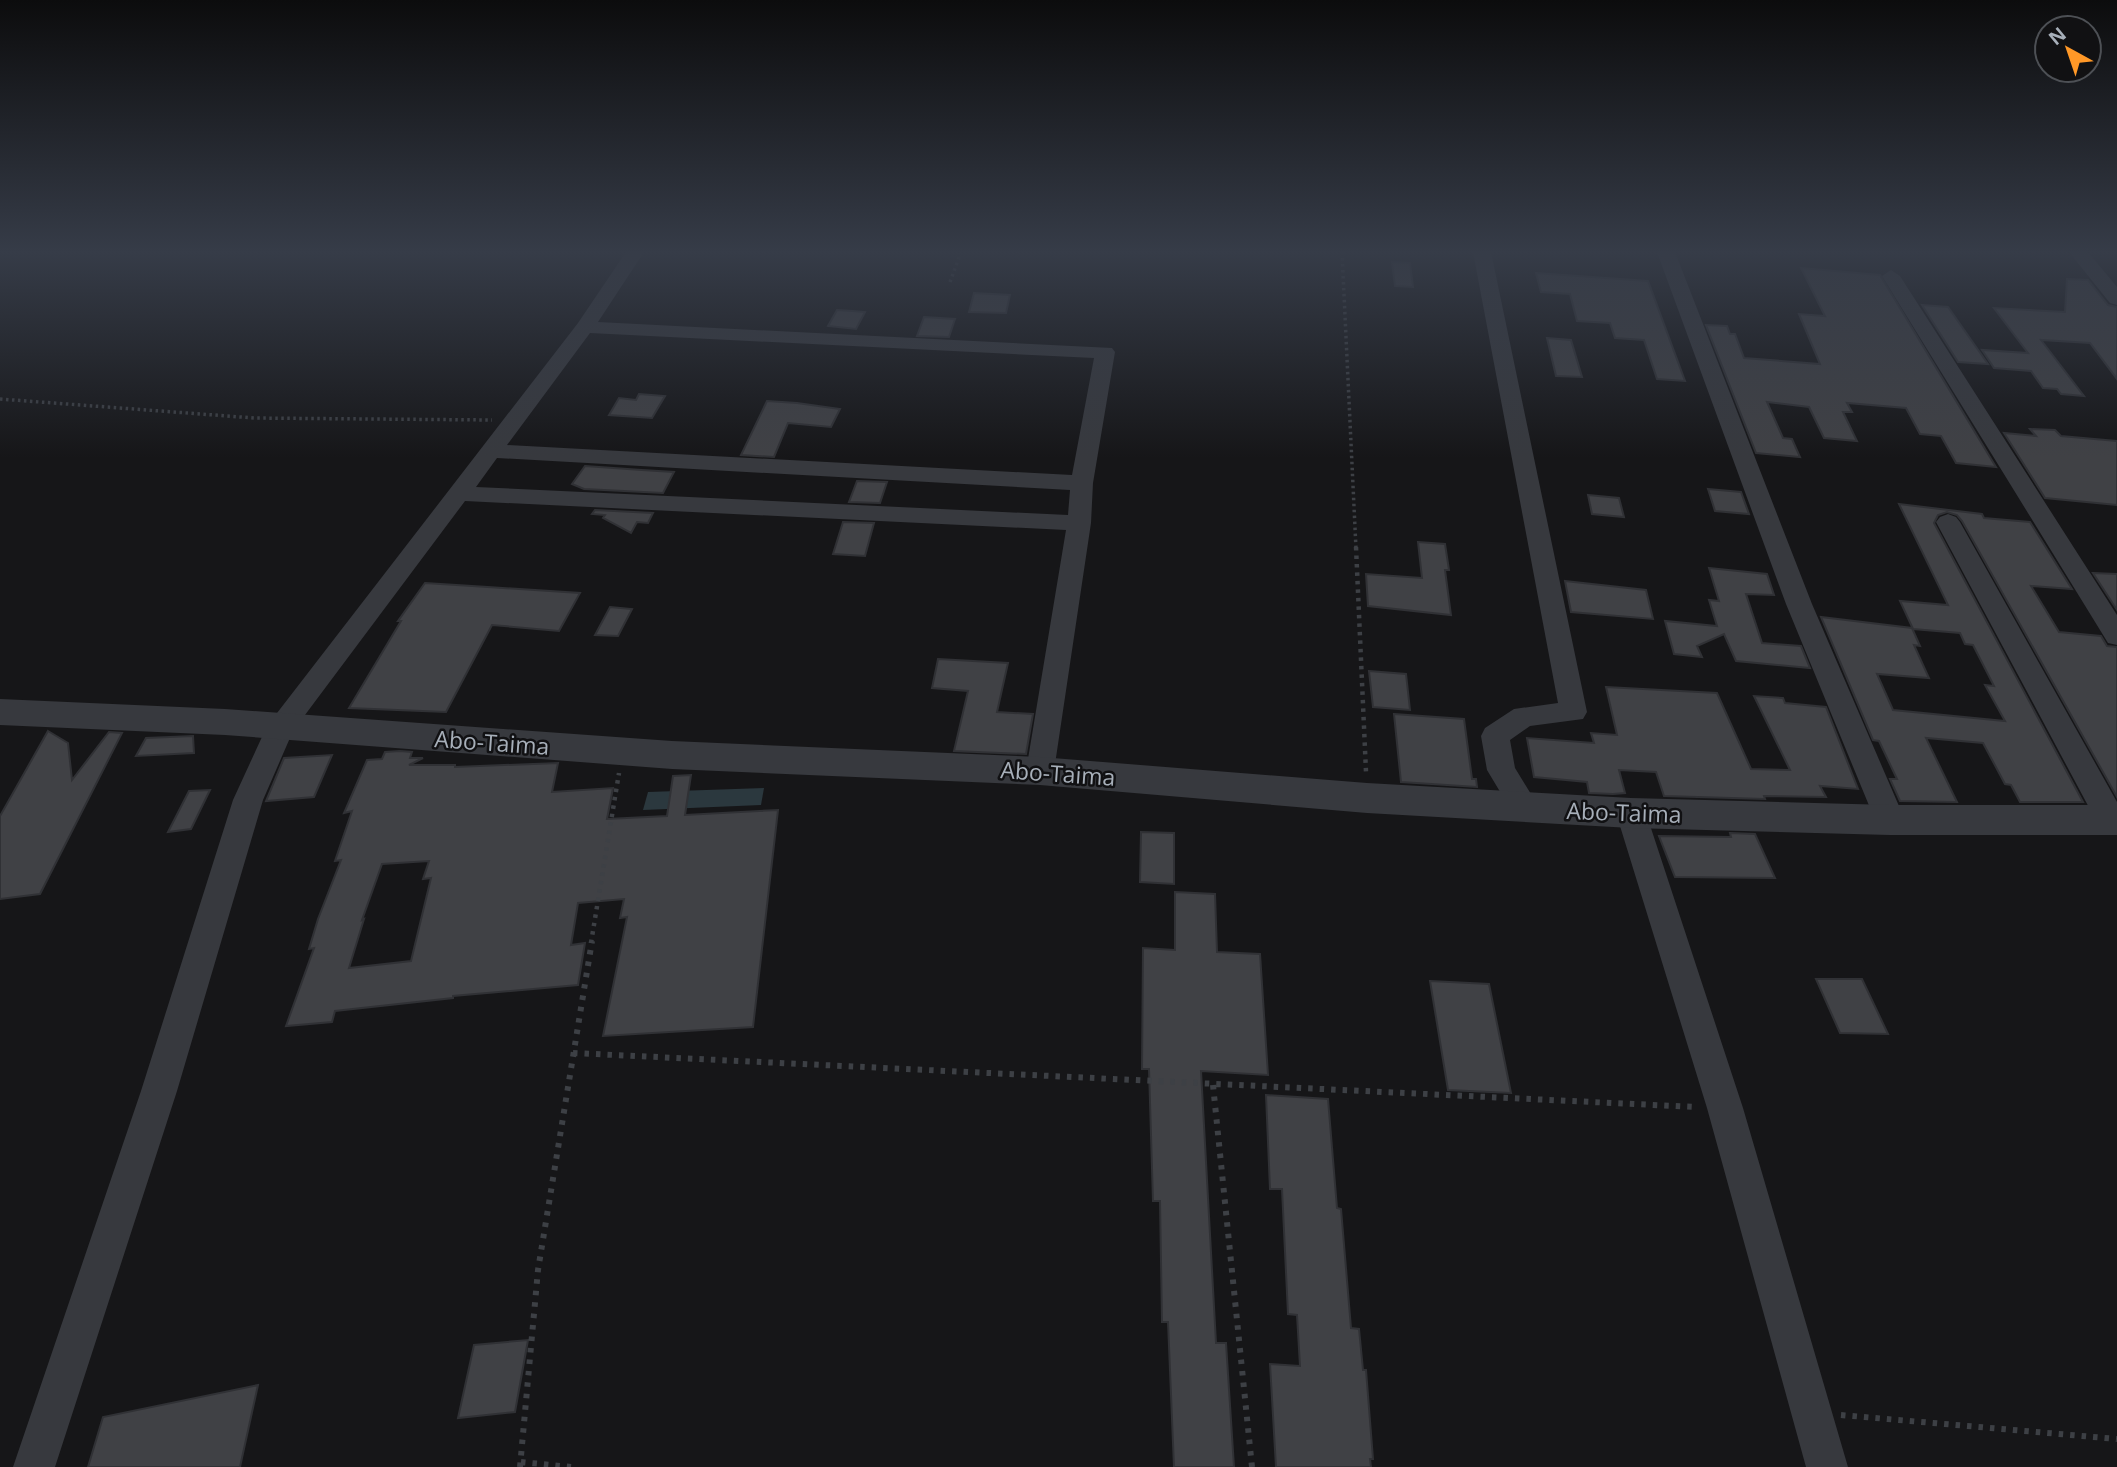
<svg xmlns="http://www.w3.org/2000/svg" width="2117" height="1467" viewBox="0 0 2117 1467" font-family="'Open Sans',sans-serif">
<style>
.water{fill:#2b383e}
.building{fill:#404145;stroke:#303135;stroke-width:2;fill-rule:evenodd}
.lines{fill:none;stroke-linecap:round;stroke-linejoin:round}
.path-far2{stroke:#3d4045;stroke-width:3.5;stroke-dasharray:2.5 3.5;stroke-linecap:butt}
.path-far1{stroke:#3d4045;stroke-width:4.5;stroke-dasharray:3.5 5;stroke-linecap:butt}
.path{stroke:#3d4045;stroke-width:6;stroke-dasharray:4.5 7;stroke-linecap:butt}
.minor{fill:#37393e;fill-rule:evenodd}
.tertiary{fill:#37393e;fill-rule:evenodd}
.labels{text-anchor:middle;dominant-baseline:central;stroke-width:5;stroke-linejoin:round;paint-order:stroke}
.street-label{font-size:23px;fill:#a7afb9;stroke:#111113}
</style>
<rect width="100%" height="100%" fill="#161618"/>
<path class="water" d="M 764,788 L 761,805 L 643,810 L 648,792 Z"/>
<path class="building" d="M 1392,262 L 1410,263 L 1413,287 L 1395,286 Z
M 1801,268 L 1880,275 L 1996,467 L 1956,463 L 1941,436 L 1920,434 L 1906,408 L 1847,403 L 1852,412 L 1843,412 L 1857,441 L 1824,438 L 1809,407 L 1767,402 L 1783,438 L 1792,439 L 1800,457 L 1756,453 L 1706,325 L 1727,326 L 1730,334 L 1735,334 L 1744,358 L 1820,364 L 1799,314 L 1825,316 Z
M 1536,273 L 1648,281 L 1685,381 L 1657,379 L 1644,340 L 1615,338 L 1610,323 L 1577,321 L 1570,294 L 1541,292 Z
M 2067,279 L 2088,280 L 2108,305 L 2117,307 L 2117,379 L 2090,343 L 2041,340 L 2084,396 L 2061,394 L 2057,389 L 2043,388 L 2031,371 L 1994,368 L 1982,350 L 2028,353 L 1994,308 L 2065,312 Z
M 974,293 L 1010,295 L 1006,313 L 969,312 Z
M 1922,305 L 1948,307 L 1988,364 L 1958,362 Z
M 837,310 L 853,311 L 865,312 L 856,329 L 828,326 Z
M 924,317 L 955,319 L 949,337 L 917,336 Z
M 1547,338 L 1571,340 L 1582,377 L 1556,376 Z
M 639,394 L 665,396 L 652,418 L 609,415 L 619,398 L 636,400 Z
M 767,401 L 797,403 L 840,409 L 831,427 L 788,423 L 774,457 L 741,455 Z
M 2030,429 L 2055,430 L 2061,436 L 2117,441 L 2117,505 L 2045,498 L 2004,433 L 2036,436 Z
M 585,466 L 642,470 L 674,472 L 663,493 L 584,489 L 572,484 Z
M 857,481 L 887,482 L 880,503 L 849,502 Z
M 1708,489 L 1741,492 L 1749,514 L 1715,511 Z
M 1588,495 L 1619,498 L 1624,517 L 1592,514 Z
M 1899,504 L 1982,514 L 1984,518 L 2030,522 L 2072,589 L 2031,586 L 2059,632 L 2101,636 L 2107,646 L 2117,647 L 2117,797 L 1962,521 L 1957,515 L 1947,512 L 1938,515 L 1934,523 L 2083,802 L 2020,802 L 2011,785 L 2005,784 L 1983,743 L 1926,738 L 1957,802 L 1900,801 L 1890,779 L 1897,779 L 1879,741 L 1873,740 L 1821,617 L 1912,628 L 1920,646 L 1914,645 L 1929,678 L 1877,674 L 1893,710 L 2005,721 L 1985,685 L 1994,686 L 1973,645 L 1965,644 L 1960,633 L 1913,629 L 1900,601 L 1948,605 Z
M 595,510 L 653,513 L 648,523 L 637,522 L 631,533 L 603,518 L 605,515 L 592,514 Z
M 843,522 L 874,523 L 865,556 L 833,554 Z
M 1418,542 L 1445,544 L 1449,570 L 1445,570 L 1451,615 L 1368,606 L 1366,574 L 1422,578 Z
M 1709,568 L 1767,574 L 1774,595 L 1746,594 L 1762,643 L 1801,646 L 1810,668 L 1736,661 L 1724,634 L 1697,646 L 1702,657 L 1674,654 L 1665,621 L 1717,626 L 1709,600 L 1719,601 Z
M 2093,573 L 2117,574 L 2117,610 Z
M 1565,581 L 1646,590 L 1653,619 L 1571,612 Z
M 425,583 L 488,587 L 580,593 L 559,631 L 492,625 L 446,712 L 349,708 L 401,621 L 398,621 Z
M 610,607 L 632,609 L 618,636 L 595,635 Z
M 938,659 L 1008,663 L 997,712 L 1033,714 L 1026,754 L 954,751 L 968,691 L 932,688 Z
M 1369,671 L 1406,674 L 1410,710 L 1373,707 Z
M 1606,687 L 1717,693 L 1751,769 L 1790,770 L 1754,696 L 1783,698 L 1785,703 L 1826,707 L 1858,789 L 1820,786 L 1826,797 L 1764,796 L 1765,799 L 1664,796 L 1656,772 L 1619,770 L 1625,793 L 1613,794 L 1589,793 L 1587,782 L 1534,777 L 1527,738 L 1594,743 L 1591,733 L 1617,735 Z
M 1394,714 L 1464,719 L 1472,779 L 1476,779 L 1477,787 L 1401,782 Z
M 48,731 L 68,743 L 72,780 L 109,732 L 122,733 L 40,894 L 0,899 L 0,816 Z
M 193,736 L 194,753 L 136,756 L 146,738 Z
M 400,751 L 412,752 L 410,758 L 423,758 L 409,765 L 455,765 L 455,767 L 558,763 L 552,792 L 613,788 L 607,819 L 667,816 L 673,776 L 691,775 L 685,815 L 778,810 L 753,1027 L 603,1036 L 627,917 L 620,918 L 624,899 L 578,903 L 571,945 L 585,943 L 578,985 L 453,996 L 453,998 L 335,1011 L 332,1022 L 286,1026 L 314,948 L 309,949 L 318,919 L 341,860 L 335,861 L 352,811 L 344,813 L 367,760 L 382,759 L 385,752 ZM 429,861 L 423,879 L 431,878 L 411,961 L 349,968 L 364,919 L 362,920 L 382,864 Z
M 332,755 L 314,797 L 266,801 L 284,758 Z
M 210,790 L 191,829 L 168,832 L 189,791 Z
M 1141,832 L 1174,833 L 1174,884 L 1140,882 Z
M 1730,833 L 1755,834 L 1775,878 L 1675,877 L 1659,836 L 1731,837 Z
M 1175,892 L 1215,894 L 1217,952 L 1260,954 L 1268,1075 L 1201,1071 L 1216,1343 L 1226,1343 L 1234,1467 L 1174,1467 L 1168,1322 L 1162,1322 L 1160,1201 L 1153,1201 L 1149,1069 L 1142,1069 L 1143,948 L 1175,950 Z
M 1816,979 L 1862,979 L 1888,1034 L 1840,1033 Z
M 1430,981 L 1489,984 L 1511,1093 L 1448,1090 Z
M 1266,1095 L 1328,1099 L 1337,1208 L 1341,1209 L 1351,1328 L 1359,1329 L 1363,1370 L 1366,1370 L 1373,1459 L 1370,1459 L 1371,1467 L 1276,1467 L 1270,1364 L 1300,1366 L 1297,1315 L 1288,1314 L 1282,1189 L 1270,1189 Z
M 528,1340 L 515,1412 L 458,1418 L 474,1345 Z
M 258,1385 L 240,1467 L 88,1467 L 103,1417 Z"/>
<g class="lines">
<path class="path-far2" d="M 1342,252 L 1356,549
M 950,282 L 961,252
M 0,399 L 254,418 L 492,420"/>
<path class="path-far1" d="M 1356,547 L 1366,772
M 591,943 L 619,773"/>
<path class="path" d="M 573,1053 L 1696,1107
M 1213,1085 L 1252,1467
M 1841,1415 L 2117,1439
M 521,1462 L 571,1467
M 520,1467 L 538,1270 L 592,941"/>
<path class="minor" d="M 626,252 L 644,252 L 598,322 L 1112,348 L 1115,352 L 1093,483 L 1091,523 L 1054,771 L 1050,779 L 1040,782 L 1030,779 L 1026,771 L 1066,530 L 465,501 L 293,731 L 263,800 L 177,1091 L 55,1467 L 13,1467 L 141,1091 L 233,800 L 267,726 L 578,323 ZM 590,333 L 1094,358 L 1072,475 L 507,445 ZM 497,458 L 1070,490 L 1068,515 L 476,487 Z
M 1473,252 L 1491,252 L 1587,712 L 1583,719 L 1530,726 L 1510,740 L 1515,768 L 1539,807 L 1534,815 L 1524,819 L 1514,815 L 1487,770 L 1481,736 L 1485,728 L 1514,709 L 1558,703 Z
M 1657,252 L 1675,252 L 1812,604 L 1905,820 L 1901,829 L 1890,832 L 1879,829 L 1875,820 L 1786,604 Z
M 2069,252 L 2088,252 L 2117,287 L 2117,305 L 2110,303 Z
M 1891,270 L 1900,276 L 2117,615 L 2117,645 L 2108,643 L 1882,276 Z
M 1948,514 L 1956,517 L 1960,522 L 2117,802 L 2117,829 L 2111,831 L 2100,828 L 1936,522 L 1940,517 Z
M 1631,801 L 1641,805 L 1646,813 L 1743,1108 L 1848,1467 L 1806,1467 L 1707,1108 L 1616,813 L 1621,805 Z"/>
<path class="tertiary" d="M 0,699 L 225,709 L 672,741 L 1040,757 L 1367,783 L 1631,798 L 1890,805 L 2117,805 L 2117,835 L 1890,835 L 1631,828 L 1367,813 L 1040,785 L 672,769 L 225,735 L 0,725 Z"/>
</g>
<linearGradient id="sky" x2="0" y2="1"><stop stop-color="#0c0c0d"/><stop offset="0.55" stop-color="#363c48"/><stop offset="1" stop-color="#363c48" stop-opacity="0"/></linearGradient>
<rect width="2117" height="458" fill="url(#sky)"/>
<g class="labels">
<g class="street-label">
<text transform="translate(492 742) rotate(4)">Abo-Taima</text>
<text transform="translate(1058 773) rotate(4)">Abo-Taima</text>
<text transform="translate(1624 812) rotate(2)">Abo-Taima</text>
</g>
</g>
<g transform="translate(2068 49) rotate(320)"><circle r="33" fill="#111113" stroke="#4d5055" stroke-width="2"/>
<path d="M0-5L12 26L0 18L-12 26Z" fill="#ff9827"/>
<text y="-10" font-size="19" font-weight="bold" text-anchor="middle" fill="#a7afb9">N</text>
</g>
</svg>
